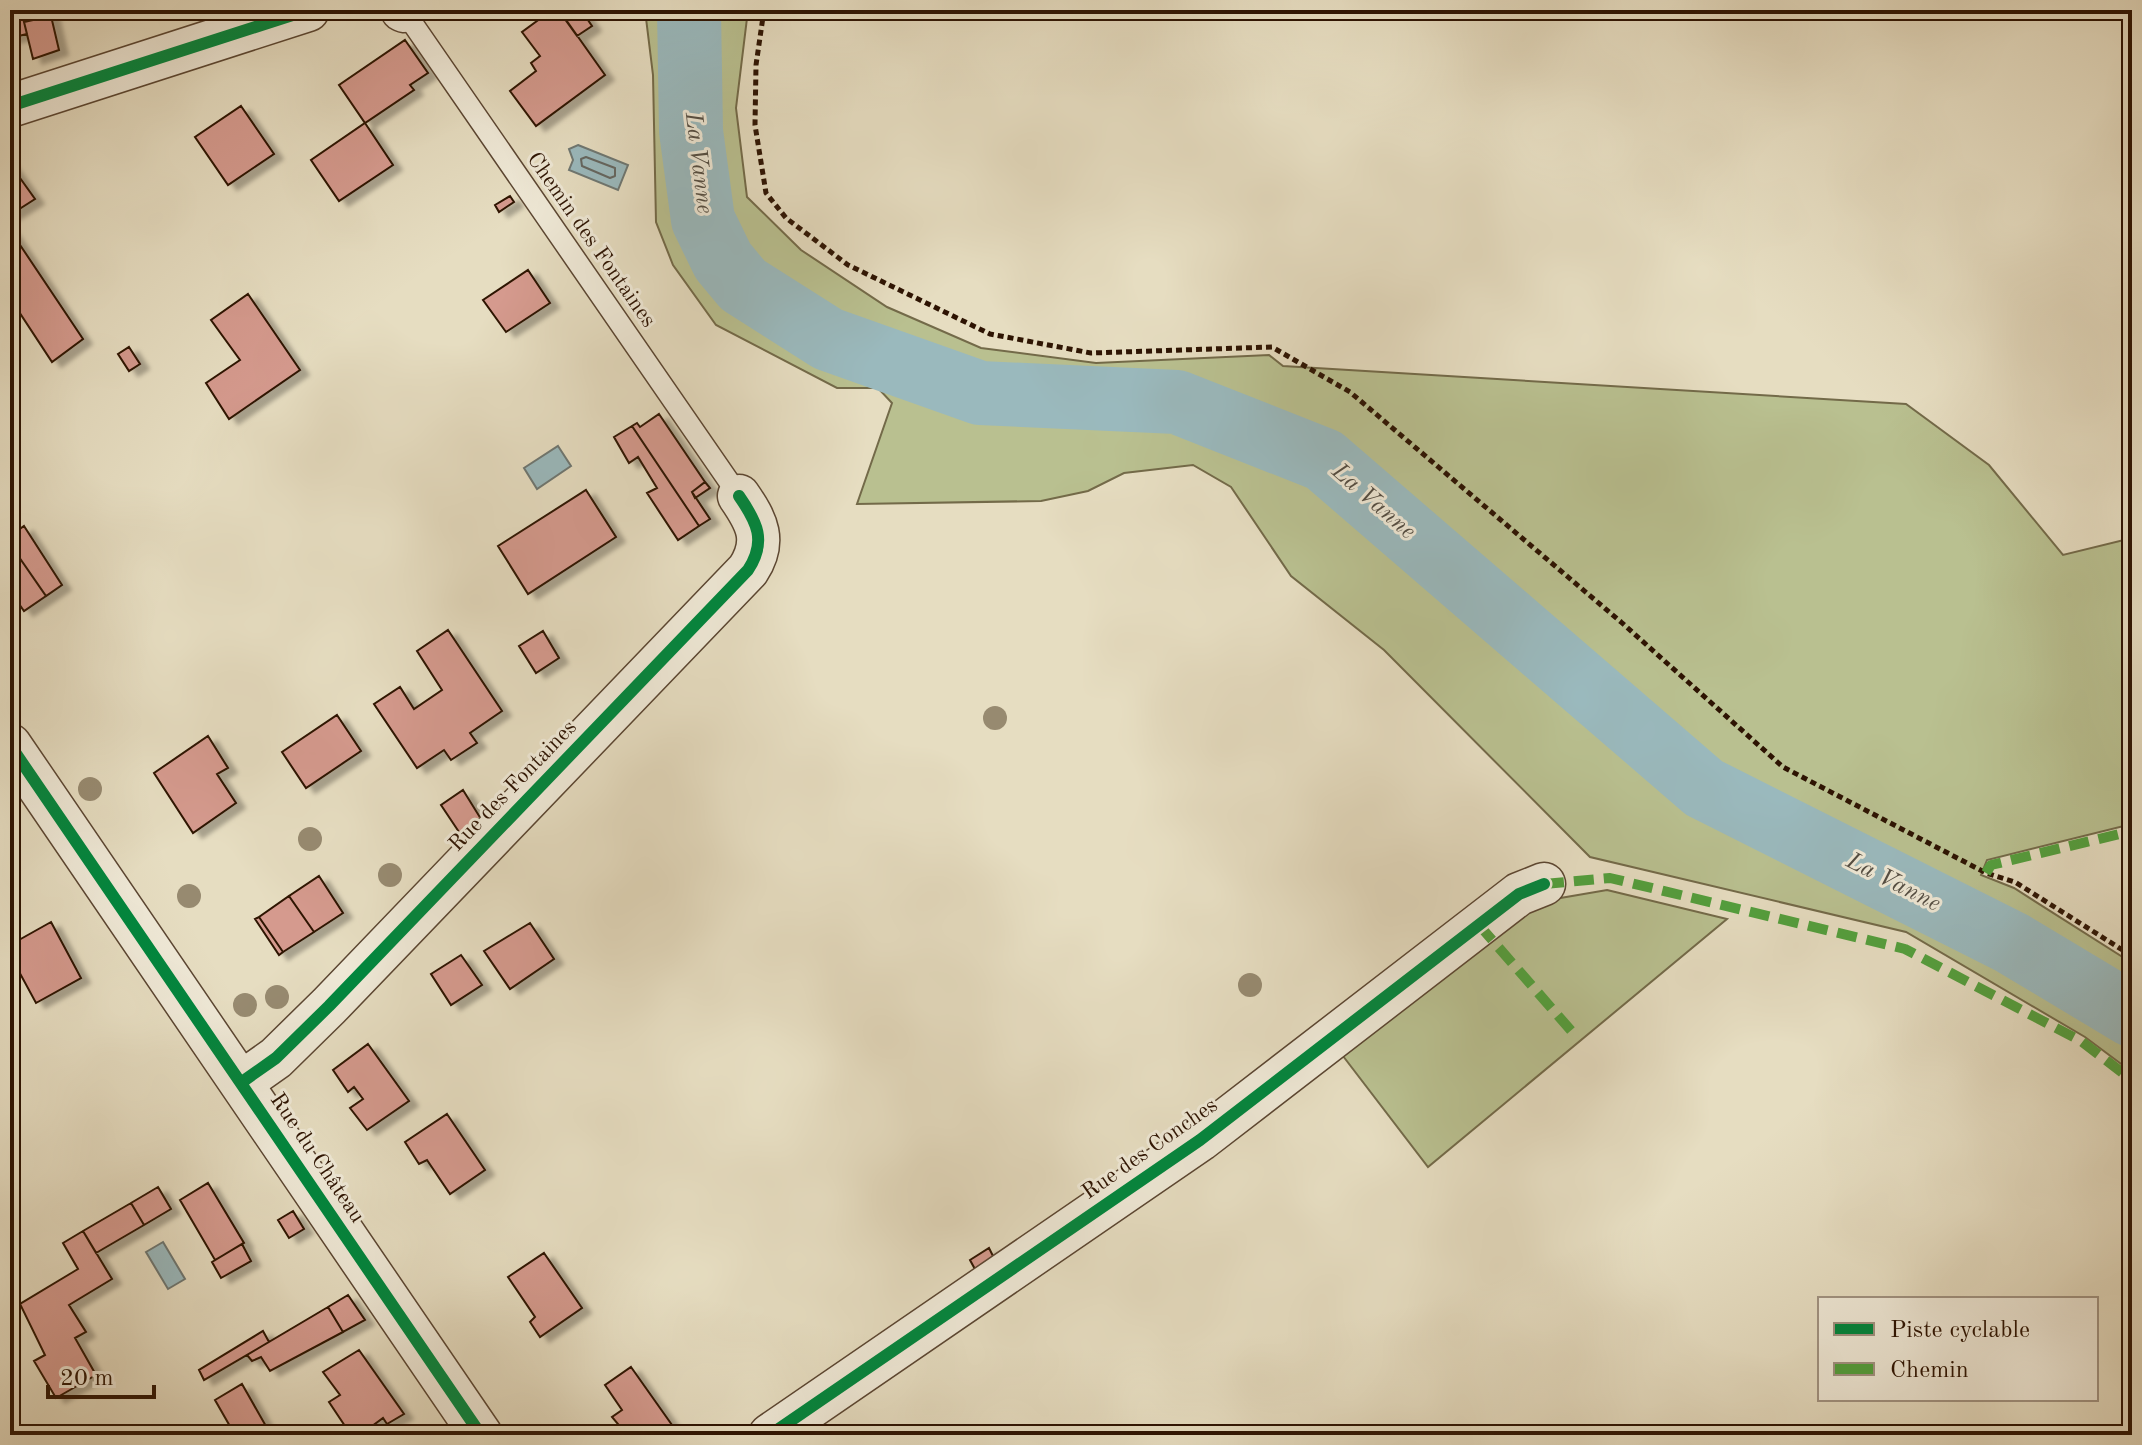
<svg xmlns="http://www.w3.org/2000/svg" width="2142" height="1445" viewBox="0 0 2142 1445" font-family="'Old Standard TT',serif">
<style>
.green{fill:#b9c090;stroke:#736a49;stroke-width:2}
.water{fill:#9ab9bd;stroke:#6e7772;stroke-width:2}
.lines{fill:none;stroke-linecap:round;stroke-linejoin:round}
.shore{stroke:#646660;stroke-width:2}
.river{stroke:#9ab9bd;stroke-width:64}
.building{fill:#d59a8e;stroke:#2d1302;stroke-width:2;filter:url(#shadow)}
.service-casing{stroke:#5b4632;stroke-width:23}
.minor-casing{stroke:#5b4632;stroke-width:45}
.path{stroke:#2d1302;stroke-width:5;stroke-dasharray:6 4;stroke-linecap:butt}
.service{stroke:#efe9d7;stroke-width:20}
.minor{stroke:#efe9d7;stroke-width:42}
.quiet{stroke:#52a03d;stroke-width:10;stroke-dasharray:20 10;stroke-linecap:butt}
.cycleway-casing{stroke:#efe9d7;stroke-width:17}
.cycleway{stroke:#00873e;stroke-width:12}
.tree{fill:#978a70}
.labels{text-anchor:middle;dominant-baseline:central;stroke-width:6;stroke-linejoin:round;paint-order:stroke}
.street-label{font-size:22px;fill:#2d1302;stroke:#efe9d7}
.water-label{font-size:24px;font-style:italic;fill:#534d43;stroke:#efe9d7}
</style>
<defs>
<filter id="shadow"><feDropShadow dx="9" dy="5" stdDeviation="2" flood-color="#0004"/></filter>
</defs>
<rect width="100%" height="100%" fill="#e6ddc1"/>
<filter id="stains"><feTurbulence type="fractalNoise" baseFrequency=".0025" numOctaves="4"/><feColorMatrix values="0 0 0 0 .2 0 0 0 0 .09 0 0 0 0 .02 0 0 0 .5 -.17"/></filter>
<radialGradient id="worn" r=".72"><stop offset=".6" stop-color="#630" stop-opacity="0"/><stop offset="1" stop-color="#630" stop-opacity=".3"/></radialGradient>
<path class="green" d="M 645,10 L 748,10 L 736,108 L 747,197 L 801,250 L 887,307 L 981,348 L 1096,363 L 1269,355 L 1283,366 L 1906,404 L 1989,465 L 2063,555 L 2132,538 L 2132,824 L 1987,860 L 1981,875 L 2014,888 L 2132,963 L 2132,1072 L 2085,1037 L 1906,932 L 1590,857 L 1384,650 L 1291,576 L 1231,487 L 1193,465 L 1124,473 L 1088,491 L 1041,501 L 857,504 L 892,403 L 878,388 L 837,388 L 716,325 L 673,265 L 656,222 L 653,75 Z
M 1607,890 L 1727,919 L 1428,1167 L 1343,1056 L 1543,901 Z"/>
<path class="water" d="M 578,145 L 628,165 L 618,190 L 569,170 L 573,160 L 569,149 Z
M 558,446 L 571,466 L 537,489 L 524,468 Z
M 163,1242 L 185,1279 L 168,1289 L 146,1252 Z"/>
<g class="lines">
<path class="shore" d="M 586,157 L 615,168 L 615,176 L 610,178 L 582,166 L 581,159 Z"/>
<path class="river" d="M 689,10 L 691,131 L 703,220 L 723,261 L 743,285 L 828,339 L 980,393 L 1177,402 L 1324,460 L 1704,788 L 2012,943 L 2132,1015"/>
</g>
<path class="building" d="M 10,10 L 21,10 L 27,34 L 10,38 Z
M 21,10 L 50,10 L 51,16 L 24,22 Z
M 552,10 L 559,10 L 605,75 L 536,126 L 510,91 L 536,71 L 531,63 L 540,56 L 522,32 Z
M 581,10 L 592,26 L 577,36 L 559,11 Z
M 51,16 L 59,50 L 33,59 L 24,22 Z
M 405,40 L 428,73 L 410,85 L 414,90 L 365,123 L 339,85 Z
M 241,106 L 274,154 L 228,185 L 195,137 Z
M 365,123 L 393,165 L 339,201 L 311,160 Z
M 10,164 L 35,199 L 10,215 Z
M 510,196 L 514,202 L 499,212 L 495,205 Z
M 10,230 L 83,339 L 52,362 L 10,298 L 17,290 L 10,279 Z
M 528,270 L 550,303 L 506,332 L 483,300 Z
M 248,294 L 300,370 L 229,419 L 206,383 L 240,360 L 211,320 Z
M 129,347 L 140,364 L 129,371 L 118,354 Z
M 659,414 L 705,482 L 692,492 L 710,519 L 699,526 L 632,426 L 637,423 L 640,427 Z
M 632,426 L 699,526 L 678,540 L 647,493 L 657,488 L 638,457 L 629,463 L 614,437 Z
M 705,482 L 710,488 L 695,498 L 692,492 Z
M 586,490 L 616,537 L 528,594 L 498,546 Z
M 24,526 L 62,585 L 46,596 L 10,544 L 10,536 Z
M 10,544 L 46,596 L 24,611 L 10,591 Z
M 448,630 L 502,711 L 470,733 L 477,743 L 451,760 L 444,750 L 417,768 L 374,704 L 400,687 L 414,709 L 442,690 L 417,651 Z
M 543,631 L 559,658 L 536,673 L 519,646 Z
M 337,715 L 361,751 L 306,788 L 282,752 Z
M 208,736 L 228,768 L 217,774 L 236,803 L 193,833 L 154,773 Z
M 463,790 L 481,819 L 463,838 L 441,805 Z
M 319,876 L 343,913 L 314,932 L 289,896 Z
M 289,896 L 314,932 L 283,952 L 259,917 Z
M 259,917 L 283,952 L 279,955 L 255,919 Z
M 51,922 L 81,978 L 36,1003 L 10,955 L 10,945 Z
M 530,923 L 554,959 L 510,989 L 484,951 Z
M 461,955 L 482,985 L 451,1005 L 431,974 Z
M 368,1044 L 409,1101 L 367,1130 L 350,1108 L 363,1099 L 354,1087 L 348,1092 L 333,1070 Z
M 447,1114 L 485,1170 L 450,1194 L 427,1160 L 419,1164 L 405,1142 Z
M 208,1183 L 244,1243 L 215,1260 L 180,1200 Z
M 158,1187 L 171,1209 L 144,1225 L 131,1203 Z
M 131,1203 L 144,1225 L 96,1253 L 83,1231 Z
M 293,1211 L 304,1229 L 289,1238 L 278,1220 Z
M 83,1231 L 112,1279 L 69,1305 L 86,1332 L 75,1338 L 96,1375 L 56,1398 L 34,1361 L 45,1355 L 20,1304 L 78,1269 L 63,1243 Z
M 242,1244 L 251,1261 L 221,1278 L 212,1262 Z
M 989,1248 L 995,1260 L 976,1271 L 970,1260 Z
M 544,1253 L 582,1308 L 540,1337 L 530,1322 L 535,1317 L 508,1277 Z
M 348,1295 L 365,1320 L 343,1332 L 328,1307 Z
M 328,1307 L 343,1332 L 270,1371 L 261,1357 L 252,1361 L 247,1355 Z
M 263,1331 L 269,1342 L 204,1380 L 199,1370 Z
M 359,1350 L 404,1414 L 387,1424 L 383,1418 L 360,1435 L 351,1435 L 329,1402 L 340,1395 L 323,1372 Z
M 631,1367 L 672,1425 L 658,1435 L 603,1435 L 618,1424 L 612,1417 L 622,1410 L 605,1385 Z
M 242,1384 L 271,1435 L 235,1435 L 215,1400 Z"/>
<g class="lines">
<g class="service-casing">
<path id="service" d="M 404,11 L 739,496"/>
</g>
<g class="minor-casing">
<path id="minor" d="M 402,10 L 404,11
M 10,106 L 308,10
M 10,745 L 481,1435
M 242,1082 L 276,1058 L 329,1006 L 748,570 C 767,541 757,522 739,496
M 770,1435 L 1200,1140 L 1519,894 L 1544,884"/>
</g>
<path class="path" d="M 764,10 L 756,65 L 755,125 L 766,193 L 786,218 L 848,265 L 990,334 L 1091,353 L 1272,347 L 1350,392 L 1621,622 L 1783,767 L 1986,873 L 2015,882 L 2132,956"/>
<use href="#service" class="service"/>
<use href="#minor" class="minor"/>
<path class="quiet" d="M 1986,873 L 1991,865 L 2132,831
M 1544,884 L 1610,878 L 1905,949 L 2081,1041 L 2132,1080
M 1479,925 L 1574,1034"/>
<g class="cycleway-casing">
<path id="cycleway" d="M 10,106 L 308,10
M 10,745 L 481,1435
M 242,1082 L 276,1058 L 329,1006 L 748,570 C 767,541 757,522 739,496
M 770,1435 L 1200,1140 L 1519,894 L 1544,884"/>
</g>
<use href="#cycleway" class="cycleway"/>
</g>
<g class="tree">
<circle cx="995" cy="718" r="12"/>
<circle cx="90" cy="789" r="12"/>
<circle cx="310" cy="839" r="12"/>
<circle cx="390" cy="875" r="12"/>
<circle cx="189" cy="896" r="12"/>
<circle cx="1250" cy="985" r="12"/>
<circle cx="277" cy="997" r="12"/>
<circle cx="245" cy="1005" r="12"/>
</g>
<g class="labels">
<g class="street-label">
<text transform="translate(591 240) rotate(55)">Chemin des Fontaines</text>
<text transform="translate(513 786) rotate(-46)">Rue des Fontaines</text>
<text transform="translate(1150 1149) rotate(-35)">Rue des Conches</text>
<text transform="translate(317 1158) rotate(56)">Rue du Château</text>
</g>
<g class="water-label">
<text transform="translate(698 163) rotate(83)">La Vanne</text>
<text transform="translate(1373 502) rotate(41)">La Vanne</text>
<text transform="translate(1893 883) rotate(27)">La Vanne</text>
</g>
</g>
<rect width="2142" height="1445" fill="none" stroke="#e6ddc1" stroke-width="40"/>
<rect x="12" y="12" width="2118" height="1421" fill="none" stroke="#2d1302" stroke-width="4"/>
<rect x="20" y="20" width="2102" height="1405" fill="none" stroke="#2d1302" stroke-width="2"/>
<rect x="1818" y="1297" width="280" height="104" fill="#efe9d7" stroke="#a19382" stroke-width="2"/>
<rect x="1834" y="1323" width="40" height="12" fill="#00873e" stroke="#a19382" stroke-width="2"/>
<text x="1890" y="1337" font-size="24" fill="#2d1302">Piste cyclable</text>
<rect x="1834" y="1363" width="40" height="12" fill="#52a03d" stroke="#a19382" stroke-width="2"/>
<text x="1890" y="1377" font-size="24" fill="#2d1302">Chemin</text>
<path d="M48 1385v12h106v-12" fill="none" stroke="#2d1302" stroke-width="4"/>
<text x="60" y="1385" font-size="24" fill="#2d1302" stroke="#efe9d7" stroke-width="6" paint-order="stroke">20 m</text>
<rect width="100%" height="100%" filter="url(#stains)"/>
<rect width="100%" height="100%" fill="url(#worn)"/>
</svg>
